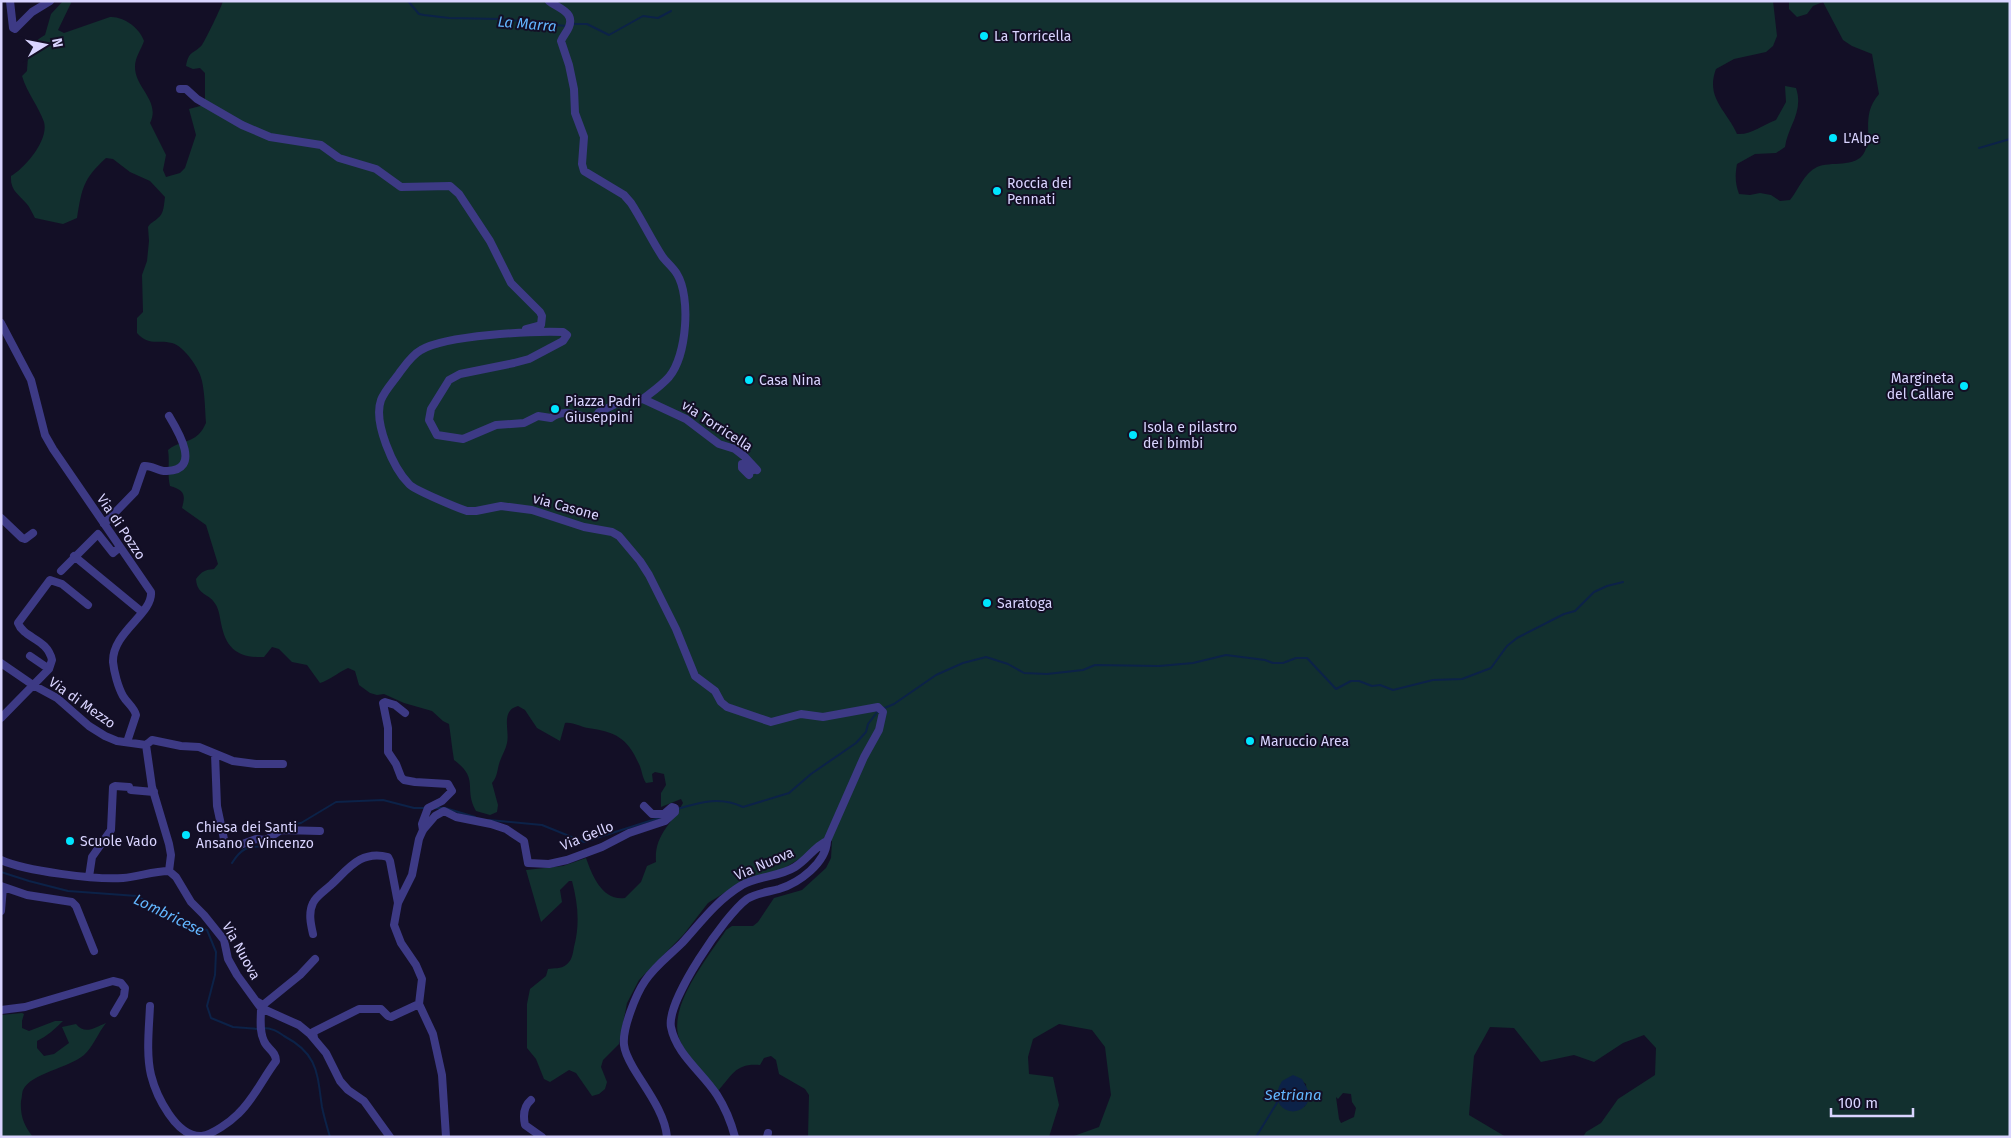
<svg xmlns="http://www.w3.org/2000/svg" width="2011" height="1138" viewBox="0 0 2011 1138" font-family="'Fira Sans',sans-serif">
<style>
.green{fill:#12302f;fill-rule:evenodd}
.water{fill:#0c2248}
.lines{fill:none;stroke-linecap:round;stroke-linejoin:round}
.stream{stroke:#0c2248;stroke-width:2}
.minor{stroke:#3d3a85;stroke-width:8}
.poi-dot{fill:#00e5ff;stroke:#130f26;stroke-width:2}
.labels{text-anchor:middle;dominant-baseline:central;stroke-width:4;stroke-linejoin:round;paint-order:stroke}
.poi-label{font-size:14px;fill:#d9d4ff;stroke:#130f26;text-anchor:start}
.street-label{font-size:14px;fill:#d9d4ff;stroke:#130f26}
.water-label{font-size:15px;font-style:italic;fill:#62b6ff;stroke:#130f26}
</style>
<rect width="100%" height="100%" fill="#130f26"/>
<path class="green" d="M 63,1 L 72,1 L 58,30 L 64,33 L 110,17 C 123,16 140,28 144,41 C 141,50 135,57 135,67 C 135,88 161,101 150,123 L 166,155 L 163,170 L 166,177 L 180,173 L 185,168 L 196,135 L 189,109 L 204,105 L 205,98 L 205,73 L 200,68 L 193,69 L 186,66 C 189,50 193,55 202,45 C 206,39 221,8 223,1 L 1773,1 L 1777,36 L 1773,46 L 1766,52 L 1734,59 L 1716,69 C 1705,98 1727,111 1737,134 C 1752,135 1762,125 1776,120 L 1786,102 L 1785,86 L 1796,88 C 1804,112 1788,126 1785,147 L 1776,153 L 1755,154 L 1737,164 C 1735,175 1735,183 1739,194 L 1750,195 L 1760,193 L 1771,195 L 1780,201 L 1790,200 C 1799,189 1804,173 1817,167 C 1830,161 1856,168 1864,153 C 1874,135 1860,116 1879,94 L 1872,54 L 1852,46 L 1843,40 L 1823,2 L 1813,6 L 1807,14 L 1797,17 L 1789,9 L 1789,1 L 2010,1 L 2010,1137 L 1583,1137 L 1586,1132 L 1601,1123 L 1618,1099 L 1655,1075 L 1656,1048 L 1644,1035 L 1623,1043 L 1594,1062 L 1574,1055 L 1541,1062 L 1514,1028 L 1490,1027 L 1474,1056 L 1469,1115 L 1506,1137 L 1071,1137 L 1099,1127 L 1111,1095 L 1105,1047 L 1092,1030 L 1059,1024 L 1033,1039 L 1028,1057 L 1029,1074 L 1053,1077 L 1059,1105 L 1049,1137 L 808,1137 L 809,1095 L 805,1089 L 779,1074 L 776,1060 L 771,1056 L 764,1058 L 760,1065 C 736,1063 733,1074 718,1091 C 704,1075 686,1058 679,1038 C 668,1005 709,956 726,930 L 732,926 L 753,926 L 758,922 L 774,898 L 802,890 L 826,868 L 831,858 L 832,841 L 824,838 L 801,858 L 786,867 L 774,873 L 745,880 L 708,903 L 684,934 L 639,980 L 627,1003 L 619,1044 L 603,1060 L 601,1067 L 607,1082 L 605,1089 L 599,1094 L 592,1096 L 576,1073 L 569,1070 L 550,1082 L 544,1079 L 536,1059 L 527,1048 L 527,1004 L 530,989 L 546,976 L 548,969 C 554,968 561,969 566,965 C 572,961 573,953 574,947 C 580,924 578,904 572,881 L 569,881 L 560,890 L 562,902 L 541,922 L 526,870 L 563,866 L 586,858 C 592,875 602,901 625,898 L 641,882 L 647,866 L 656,862 C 654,835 671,825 683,803 L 681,799 L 661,807 L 661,793 L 666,785 L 664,774 L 655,772 L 652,774 L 653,782 L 646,783 C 642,777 642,770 639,764 C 627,737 615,732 588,728 C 580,727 574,722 565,723 L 560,741 L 537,728 L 525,710 L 518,706 C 500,711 510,730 507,743 C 506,749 502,755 500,761 C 497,769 498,776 492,783 L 498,805 L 497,812 L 490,815 L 476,811 C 463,788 480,779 454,760 C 452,748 451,737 449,724 L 443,721 L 432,711 L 404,703 L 384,694 L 377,695 L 370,693 L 359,685 L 355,671 L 348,668 C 337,673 330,680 320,683 L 307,665 L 292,662 L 279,649 L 272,647 L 264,657 C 238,658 226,649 221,623 C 220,618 219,610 216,605 C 210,593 197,596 196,579 C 202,571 205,570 214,569 L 218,564 L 206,525 L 182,508 C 186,494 184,490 170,486 C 167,474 170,462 168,450 C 176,442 190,443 199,434 C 202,431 204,427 206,423 C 205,410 205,395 202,381 C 200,369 184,346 172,343 C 157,339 150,347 137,333 L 137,318 L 143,312 L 142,275 L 147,261 L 149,241 L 148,227 C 151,222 154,222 158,218 C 164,214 164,204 165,197 L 150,181 L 130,172 L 113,159 L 106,158 C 83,179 82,188 77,218 L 63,224 L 35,218 C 32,213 30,207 26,203 C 18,194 10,190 11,176 C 25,168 49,140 44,122 C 39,107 27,93 22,76 L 27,71 C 29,51 26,46 45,35 L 51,14 ZM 1302,1081 L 1306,1084 L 1307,1103 L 1304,1107 L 1281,1106 L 1277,1096 L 1281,1085 ZM 1343,1093 L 1351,1094 L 1352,1102 L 1356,1108 L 1354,1117 L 1341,1123 L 1339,1119 L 1336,1097 L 1338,1099 Z
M 22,1013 L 24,1014 L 22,1021 L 22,1028 L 29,1031 L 55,1021 L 63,1021 C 55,1029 47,1036 37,1041 L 37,1048 L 44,1056 L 54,1054 L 69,1043 L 62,1027 L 76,1024 C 85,1035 94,1028 106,1023 C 98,1033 93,1047 84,1055 C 69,1068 31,1073 23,1090 C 22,1092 22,1098 21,1101 C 20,1116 24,1126 33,1137 L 1,1137 L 1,1015 Z"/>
<path class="water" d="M 1293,1075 L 1302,1079 L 1310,1094 C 1308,1117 1278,1117 1277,1095 C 1277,1090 1280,1085 1282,1081 Z"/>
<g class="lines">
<path class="stream" d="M 408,1 L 419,14 L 424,15 L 449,18 L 500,19 L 566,26
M 573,24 L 587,24 L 609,35 L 643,16 L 658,18 L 671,11
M 1979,148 L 2010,139
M 882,709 L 894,704 L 936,675 L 963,663 L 986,657 L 1008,664 L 1024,673 L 1047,674 L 1083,670 L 1095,665 L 1159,666 L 1193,663 L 1226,655 L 1265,660 L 1273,663 L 1283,663 L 1296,658 L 1307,658 L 1336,689 L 1351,681 L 1359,681 L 1372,686 L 1380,685 L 1393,690 L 1433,680 L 1462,679 L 1491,668 L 1507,646 L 1517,638 L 1564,614 L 1575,611 L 1594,592 L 1607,586 L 1623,582
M 436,808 L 445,808 L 475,817
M 677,809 C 701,802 720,796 743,807 L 789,793 L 811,774 L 856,743 L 866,732 L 868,724 L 878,711
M 489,820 L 542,825 L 584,842 L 662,817
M 275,830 L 281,826 L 301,823 L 336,802 L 383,800 L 414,808 L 426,808
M 232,863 C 242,847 247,847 266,846 L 272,839
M 1,872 L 29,881 L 68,891 L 137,896 L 183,922 L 207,930 L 216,952 L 215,975 L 207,1006 L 211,1018 L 233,1027 L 258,1029
M 263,1028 C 272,1028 277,1031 284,1036 C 318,1054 317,1072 322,1107 C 324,1117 327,1127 330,1137
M 1256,1137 L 1278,1101"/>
<path class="minor" d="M 10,1 L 13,28 L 15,29 L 32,12 L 50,1
M 549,1 C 558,8 575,12 569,27 C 567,32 563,36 561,41 L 569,65 L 574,89 L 575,113 L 584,137 L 582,164 L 584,171 L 624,195 L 631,203 C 642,220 651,239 662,256 C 666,262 673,267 677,274 C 691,297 687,355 669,377 C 662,385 652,392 643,399
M 180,89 L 186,89 L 197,99 L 242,125 L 270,137 L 321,145 L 339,158 L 376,169 L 401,187 L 450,186 L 459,194 L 490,241 L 511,283 L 540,312 L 542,316 L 541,325 L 526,329
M 1,323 L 31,380 L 45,435 L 53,449 L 151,592 C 153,614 112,632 113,662 C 114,672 118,687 123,696 C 127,703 134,707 136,715 L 127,742
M 757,470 L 744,456 L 735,449 L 719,444 L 686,419 L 643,399 L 616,404 L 599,412 L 594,419 C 580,417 564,407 551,418 L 538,416 L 524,423 L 496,425 L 463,439 L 437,435 L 429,420 L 431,409 L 449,380 L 460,374 L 514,363 L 529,359 L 563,341 L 567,335 L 563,332 C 532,331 446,335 421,350 C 412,355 406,364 400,372 C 394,381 385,390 381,400 C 373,422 393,468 409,484 C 414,490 458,508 467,511 L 476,511 L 501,506 L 532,510 L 584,527 L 612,532 L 619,536 L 640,561 L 649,575 L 676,629 L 695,676 L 715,691 L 721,702 L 727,707 L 771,722 L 801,714 L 823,717 L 878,707 L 883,712 L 879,730 L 864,757 L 827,841
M 749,475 L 742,468 L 742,464 L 753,470
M 1,518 L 22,538 L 25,539 L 33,533
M 104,524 L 135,492 L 144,466 C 152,465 159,472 167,471 C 202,470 178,431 169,416
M 74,556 L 142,612
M 61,571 L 98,534 L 113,553 L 119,548
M 30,656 L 49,669
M 1,663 L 33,685 L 57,698 L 89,726 L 105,736 L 117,741 L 146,745
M 405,713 L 395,705 L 385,702 L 383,703 L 388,728 L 388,752 L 396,764 L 401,777 L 404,780 L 415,782 L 448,784 L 452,791 L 442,801 L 428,808 L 422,824 L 423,830
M 1,718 L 49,669 L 52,660 C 47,638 24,639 18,623 L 50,580 L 62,584 L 88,605
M 146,745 L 152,740 L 181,746 L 199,747 L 233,761 L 256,764 L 283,764
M 146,745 L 152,787 L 169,844 L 171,855 L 169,871
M 215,754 L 217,806 L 225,844
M 131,790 L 154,792
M 216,845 L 240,845 L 256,839 L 266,840 L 281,830 L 320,831
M 1,860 C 25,871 96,880 123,878 C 138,877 153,871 169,871 L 176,877 L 191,902 L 204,915 L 224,940 L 228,959 L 237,975 L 261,1008 L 299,1025 L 310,1034 L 326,1053 L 340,1081 L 348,1090 L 364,1101 L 390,1137
M 89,877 L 92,857 L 111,830 L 113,787 L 115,786 L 129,787
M 1,886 L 27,895 L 72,902 L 76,906 L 94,951
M 1,911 L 3,887
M 313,934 C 311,925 308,913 313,903 C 316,896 326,890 332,884 C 349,868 361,850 388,857 L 390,861 L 398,903
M 256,1001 L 263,1005 L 300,975 L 315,959
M 150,1006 C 149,1028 146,1054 151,1075 C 156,1095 176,1138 202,1136 C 213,1134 230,1122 238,1114 C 254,1099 263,1078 276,1061 C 276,1051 267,1049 264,1041 C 259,1031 261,1019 261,1008
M 1,1010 L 25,1007 L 113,981 L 121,983 L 125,988 L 124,996 L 114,1013
M 314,1038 L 313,1032 L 359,1009 L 381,1009 L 388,1016 L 391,1017 L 419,1004
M 531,1100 C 524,1106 523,1116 525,1125 L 542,1137
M 446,1137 L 442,1075 L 433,1034 L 419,1004 L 422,979 L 416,965 L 401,943 L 394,925 L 398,903 L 412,875 L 419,839 L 423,830 L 435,816 L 444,811 L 456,817 L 491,824 L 506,829 L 524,841 L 528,863 L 549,864 L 567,860 L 602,847 L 629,833 L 665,821 L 675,812 L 675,808 L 672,807 L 664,814 L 652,814 L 644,806
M 667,1137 C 665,1113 646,1089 634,1069 C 630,1062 625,1054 624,1045 C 622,1029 636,994 645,981 C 655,966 670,955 682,943 C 702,921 716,901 742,885 C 758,876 779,877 795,867 C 808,859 814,847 827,841 C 826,863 799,883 779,889 C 768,892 756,893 747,899 C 725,915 666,1001 671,1027 C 676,1054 703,1073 717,1095 C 726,1109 731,1122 735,1137
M 767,1137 L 768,1133"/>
</g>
<g class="poi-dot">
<circle cx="984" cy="36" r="5"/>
<circle cx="1833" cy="138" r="5"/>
<circle cx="997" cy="191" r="5"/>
<circle cx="749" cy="380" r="5"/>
<circle cx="1964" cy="386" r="5"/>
<circle cx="555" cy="409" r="5"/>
<circle cx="1133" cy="435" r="5"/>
<circle cx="987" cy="603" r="5"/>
<circle cx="1250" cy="741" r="5"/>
<circle cx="186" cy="835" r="5"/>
<circle cx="70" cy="841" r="5"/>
</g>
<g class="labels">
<g class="poi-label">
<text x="994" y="36">La Torricella</text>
<text x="1843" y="138">L'Alpe</text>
<text x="1007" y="183">Roccia dei<tspan x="1007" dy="16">Pennati</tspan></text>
<text x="1954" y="378" text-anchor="end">Margineta<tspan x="1954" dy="16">del Callare</tspan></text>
<text x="759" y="380">Casa Nina</text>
<text x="565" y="401">Piazza Padri<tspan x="565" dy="16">Giuseppini</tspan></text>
<text x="1143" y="427">Isola e pilastro<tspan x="1143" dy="16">dei bimbi</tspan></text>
<text x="997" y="603">Saratoga</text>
<text x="1260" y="741">Maruccio Area</text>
<text x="196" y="827">Chiesa dei Santi<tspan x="196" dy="16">Ansano e Vincenzo</tspan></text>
<text x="80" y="841">Scuole Vado</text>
</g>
<g class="street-label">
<text transform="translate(717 426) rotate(33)">via Torricella</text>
<text transform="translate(566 507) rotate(15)">via Casone</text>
<text transform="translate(121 527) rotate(56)">Via di Pozzo</text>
<text transform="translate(82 703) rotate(35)">Via di Mezzo</text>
<text transform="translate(587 836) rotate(-22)">Via Gello</text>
<text transform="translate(764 864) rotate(-23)">Via Nuova</text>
<text transform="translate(241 951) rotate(61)">Via Nuova</text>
</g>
<g class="water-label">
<text transform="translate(527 24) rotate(5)">La Marra</text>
<text transform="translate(169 915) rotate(26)">Lombricese</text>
<text x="1293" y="1095">Setriana</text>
</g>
</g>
<rect width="2011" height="1138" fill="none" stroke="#d9d4ff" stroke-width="5"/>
<g transform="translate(45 45) rotate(80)" stroke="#130f26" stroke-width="4" paint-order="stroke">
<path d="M0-4L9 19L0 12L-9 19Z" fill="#d9d4ff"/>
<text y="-8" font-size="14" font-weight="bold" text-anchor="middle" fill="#d9d4ff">N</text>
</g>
<path d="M1831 1108v8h82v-8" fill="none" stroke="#d9d4ff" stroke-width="2.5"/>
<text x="1838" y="1108" font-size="15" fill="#d9d4ff" stroke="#130f26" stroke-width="4" paint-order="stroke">100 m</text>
</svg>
